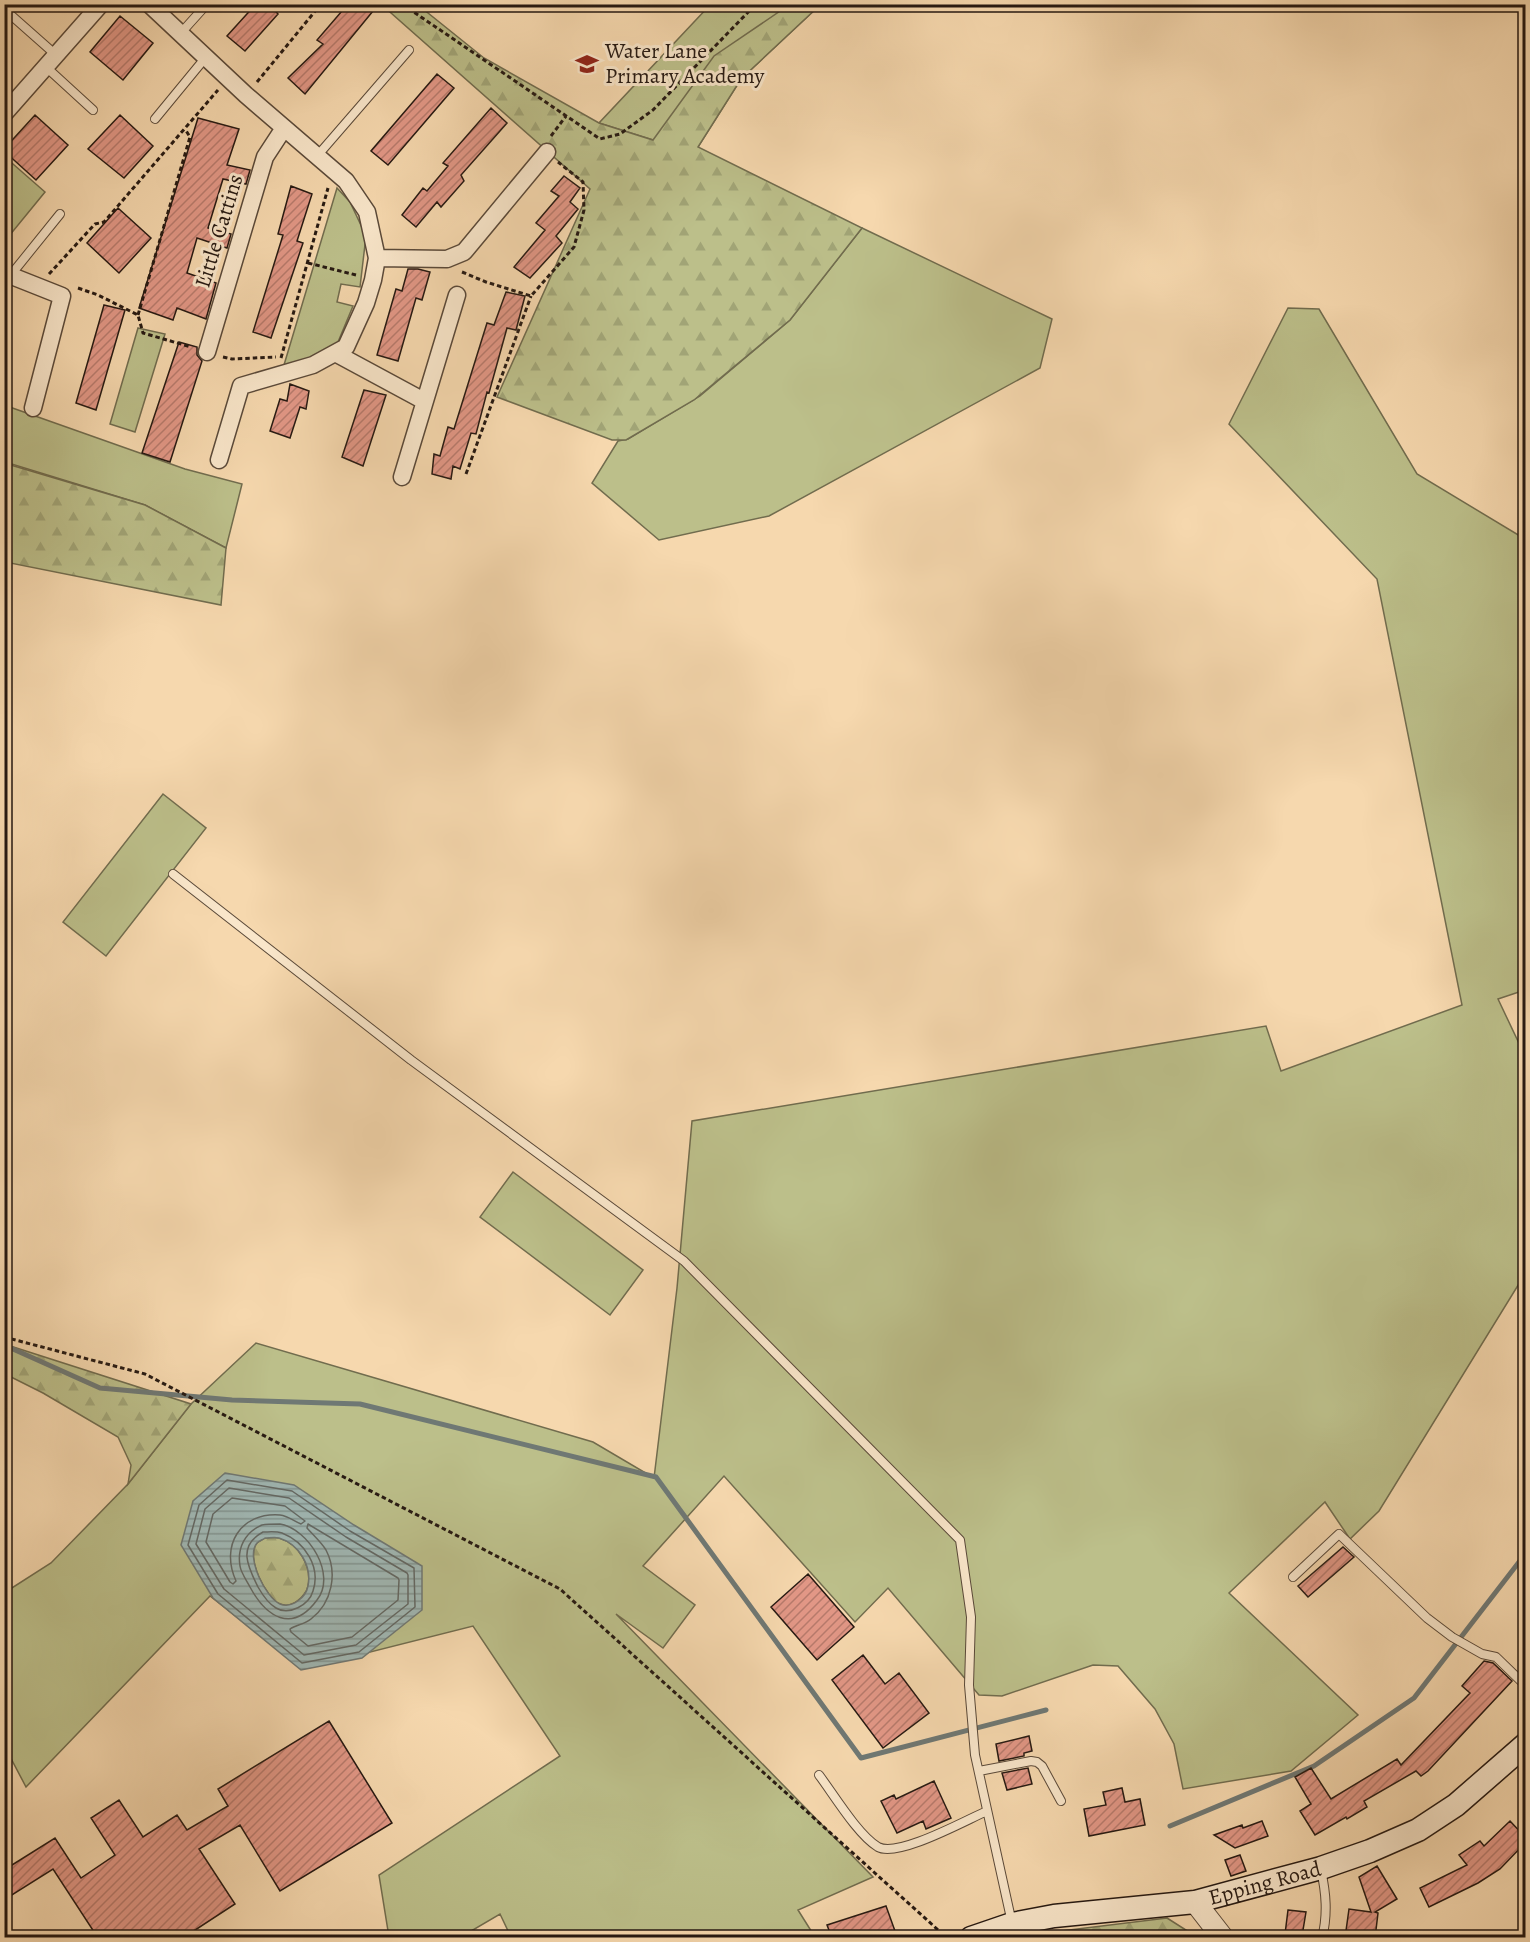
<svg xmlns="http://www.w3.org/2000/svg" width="1530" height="1942" viewBox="0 0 1530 1942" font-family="Alegreya,serif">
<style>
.grass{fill:#bcbf8a;stroke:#716c4e;stroke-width:1.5}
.forest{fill:url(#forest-firs);stroke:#716c4e;stroke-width:1.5}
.water{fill:url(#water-rules);stroke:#6f7874;stroke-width:1.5;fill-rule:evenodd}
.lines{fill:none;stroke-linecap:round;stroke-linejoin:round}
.shore{stroke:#636864;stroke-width:1.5}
.stream{stroke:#6f7874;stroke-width:5}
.building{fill:url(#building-hatch);stroke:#261912;stroke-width:1.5}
.service-casing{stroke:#5a4939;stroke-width:10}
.minor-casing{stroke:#5a4939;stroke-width:19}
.tertiary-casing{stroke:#5a4939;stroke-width:23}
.secondary-casing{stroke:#261912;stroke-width:25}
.path{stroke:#261912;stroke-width:3;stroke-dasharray:4.5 3;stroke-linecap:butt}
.service{stroke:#f9e6ca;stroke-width:8}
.minor{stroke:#f9e6ca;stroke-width:16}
.tertiary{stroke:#f9e6ca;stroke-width:21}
.secondary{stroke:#f9e6ca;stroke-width:22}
.labels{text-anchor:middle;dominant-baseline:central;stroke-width:6;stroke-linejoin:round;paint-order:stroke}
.poi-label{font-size:22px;fill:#261912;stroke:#f9e6ca;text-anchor:start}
.street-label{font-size:22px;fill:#261912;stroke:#f9e6ca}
</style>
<defs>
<pattern id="forest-firs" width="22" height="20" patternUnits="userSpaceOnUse" patternTransform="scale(1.5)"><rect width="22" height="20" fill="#bcbf8a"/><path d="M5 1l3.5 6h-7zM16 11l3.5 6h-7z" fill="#a1a476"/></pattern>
<pattern id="water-rules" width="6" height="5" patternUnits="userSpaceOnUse" patternTransform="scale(1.5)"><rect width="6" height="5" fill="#a0b8b5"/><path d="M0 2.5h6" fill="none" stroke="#829592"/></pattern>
<pattern id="building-hatch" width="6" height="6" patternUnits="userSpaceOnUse" patternTransform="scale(1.5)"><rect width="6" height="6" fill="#e29786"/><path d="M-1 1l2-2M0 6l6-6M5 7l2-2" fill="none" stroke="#b77a6c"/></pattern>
</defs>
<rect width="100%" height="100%" fill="#f6d8ae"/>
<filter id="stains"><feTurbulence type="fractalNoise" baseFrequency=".00333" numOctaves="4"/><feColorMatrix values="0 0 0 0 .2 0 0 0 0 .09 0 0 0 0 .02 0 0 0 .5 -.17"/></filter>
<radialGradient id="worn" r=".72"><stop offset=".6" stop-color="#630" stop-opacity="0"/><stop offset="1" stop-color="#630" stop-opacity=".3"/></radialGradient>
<path class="grass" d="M 710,5 L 820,5 L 741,79 L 698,147 L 653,140 L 599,123 Z
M 5,157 L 45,192 L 5,241 Z
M 337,188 L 350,202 L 366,236 L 360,287 L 341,284 L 337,302 L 353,306 L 338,342 L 308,363 L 284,365 Z
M 862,228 L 1052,319 L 1040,368 L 769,516 L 659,540 L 592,483 L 618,441 L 628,439 L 700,396 L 790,320 Z
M 1288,308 L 1319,309 L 1417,474 L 1525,539 L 1525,990 L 1498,999 L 1525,1056 L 1525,1274 L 1379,1511 L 1350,1539 L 1325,1502 L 1229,1593 L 1358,1715 L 1291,1771 L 1183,1789 L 1174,1744 L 1155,1709 L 1118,1666 L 1093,1665 L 1002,1696 L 979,1695 L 888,1588 L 855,1622 L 724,1476 L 643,1566 L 695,1605 L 663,1648 L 616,1614 L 873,1877 L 798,1910 L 815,1937 L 511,1937 L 500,1914 L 461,1937 L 389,1937 L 379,1875 L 560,1756 L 473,1626 L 303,1669 L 210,1596 L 26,1787 L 5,1747 L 4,1593 L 51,1563 L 128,1484 L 191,1404 L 256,1343 L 593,1442 L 654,1478 L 677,1288 L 692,1121 L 1266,1026 L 1281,1071 L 1462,1005 L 1377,579 L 1229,424 Z
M 138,328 L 165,334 L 135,432 L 110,424 Z
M 4,405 L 185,469 L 242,484 L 226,548 L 145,505 L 5,462 Z
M 163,794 L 206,828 L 106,956 L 63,922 Z
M 513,1172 L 643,1270 L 610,1315 L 480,1217 Z"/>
<path class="forest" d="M 382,5 L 418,5 L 484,58 L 599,123 L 653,140 L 714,56 L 789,5 L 820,5 L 741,79 L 698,147 L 862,228 L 790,320 L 694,400 L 626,440 L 612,440 L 497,397 L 590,189 Z
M 4,463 L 145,505 L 226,548 L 221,605 L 5,562 Z
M 4,1344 L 191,1404 L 128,1484 L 131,1465 L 118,1437 L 43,1393 L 5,1374 Z
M 265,1538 C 269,1538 275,1537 279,1538 C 299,1544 312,1566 308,1586 C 306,1596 292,1609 280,1604 C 266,1598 245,1557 257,1543 C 259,1541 262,1540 265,1538 Z
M 1167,1918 L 1197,1937 L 1004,1938 Z"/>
<path class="water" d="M 225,1473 L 294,1485 L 354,1525 L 422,1566 L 422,1610 L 362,1658 L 301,1670 L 213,1598 L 181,1545 L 193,1501 ZM 265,1538 C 269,1538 275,1537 279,1538 C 299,1544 312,1566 308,1586 C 306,1597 292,1609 280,1604 C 266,1598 245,1557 257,1543 C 259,1541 262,1540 265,1538 Z"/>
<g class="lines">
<path class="shore" d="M 227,1480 L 292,1491 L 350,1531 L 414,1568 L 415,1607 L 359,1652 L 302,1663 L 218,1594 L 188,1545 L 199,1505 Z
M 229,1488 L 289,1498 L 346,1537 L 407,1573 L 408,1575 L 408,1604 L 356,1645 L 304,1655 L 224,1589 L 196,1544 L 205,1509 Z
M 232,1498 L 285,1506 L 305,1521 L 301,1524 C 294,1521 288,1516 280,1515 C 240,1512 220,1546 236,1581 L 233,1584 L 230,1582 L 206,1542 L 213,1514 Z
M 308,1524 L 398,1578 L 399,1580 L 398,1600 L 352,1637 L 308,1646 L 291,1632 L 290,1629 C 296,1625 305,1624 311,1619 C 332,1603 338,1573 326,1550 C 321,1542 313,1535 307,1528 Z
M 262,1525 C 267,1524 274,1524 280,1524 C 309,1529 337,1575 317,1600 C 292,1634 266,1617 250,1587 C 247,1581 241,1573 240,1566 C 237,1548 245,1532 262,1525 Z
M 263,1532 C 269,1532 276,1531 282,1533 C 305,1542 321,1567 313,1591 C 309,1605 289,1616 276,1608 C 269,1604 262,1594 258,1587 C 248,1567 237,1546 263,1532 Z"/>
<path class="stream" d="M 4,1345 L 100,1388 L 232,1400 L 360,1404 L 656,1477 L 861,1758 L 1046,1710
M 1170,1826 L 1314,1766 L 1414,1698 L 1526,1553"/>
</g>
<path class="building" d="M 256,4 L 269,4 L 278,14 L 245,51 L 227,36 Z
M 348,4 L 366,4 L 373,11 L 305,94 L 288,78 L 323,44 L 317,40 Z
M 120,16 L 153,43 L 123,80 L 90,52 Z
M 437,74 L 454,88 L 388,165 L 371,151 Z
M 491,108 L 507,123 L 461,175 L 464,181 L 441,207 L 437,202 L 416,227 L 402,215 L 423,188 L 427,191 L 448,166 L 443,163 Z
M 35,115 L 68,145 L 36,180 L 4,151 L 4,149 Z
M 120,115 L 153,146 L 124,178 L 88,149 Z
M 198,118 L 239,129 L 227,165 L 250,170 L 246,184 L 223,179 L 208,228 L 231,234 L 227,248 L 197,238 L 187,273 L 216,283 L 206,319 L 177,308 L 173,320 L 139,308 Z
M 564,176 L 580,188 L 570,202 L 578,209 L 556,236 L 562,243 L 530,278 L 514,267 L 545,230 L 536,223 L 559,196 L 551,191 Z
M 291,186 L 312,194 L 297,241 L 303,243 L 271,338 L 253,332 L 283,235 L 278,234 Z
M 118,208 L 151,238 L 119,273 L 87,243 Z
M 408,269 L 418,269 L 430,272 L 422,300 L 416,298 L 398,361 L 377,355 L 396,289 L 402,291 Z
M 506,292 L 525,296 L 516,330 L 507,328 L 489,393 L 487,392 L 476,434 L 471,433 L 460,469 L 453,466 L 451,479 L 432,474 L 434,454 L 440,456 L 448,427 L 454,429 L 487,323 L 494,325 Z
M 104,305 L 125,310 L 96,410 L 76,403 Z
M 179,342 L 197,347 L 197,355 L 202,361 L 170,462 L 142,453 Z
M 290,384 L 309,391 L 306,409 L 300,407 L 290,438 L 270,431 L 280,399 L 287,401 Z
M 364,390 L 386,395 L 363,466 L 342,457 Z
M 1343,1547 L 1354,1557 L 1308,1597 L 1298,1586 Z
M 808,1574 L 854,1627 L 817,1660 L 771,1607 Z
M 863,1655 L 885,1684 L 899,1673 L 929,1713 L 883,1748 L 832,1680 Z
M 1484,1661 L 1493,1663 L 1512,1681 L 1428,1771 L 1421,1776 L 1416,1771 L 1364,1801 L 1367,1807 L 1347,1819 L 1346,1817 L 1315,1835 L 1300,1811 L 1311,1804 L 1295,1777 L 1311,1768 L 1331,1799 L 1397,1759 L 1401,1765 L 1470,1693 L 1462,1686 Z
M 329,1721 L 392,1823 L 280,1891 L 240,1825 L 199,1849 L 235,1904 L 183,1938 L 98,1938 L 53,1869 L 4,1900 L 4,1870 L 55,1838 L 81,1878 L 115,1855 L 91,1818 L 119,1800 L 143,1837 L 177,1815 L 187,1830 L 228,1806 L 218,1789 Z
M 1029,1736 L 1032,1751 L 1024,1753 L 1024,1756 L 999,1761 L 996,1744 Z
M 1028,1768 L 1032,1784 L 1007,1790 L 1002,1773 Z
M 934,1781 L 951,1818 L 926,1829 L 923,1821 L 897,1833 L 881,1801 L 894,1795 L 896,1799 Z
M 1122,1788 L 1125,1802 L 1140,1799 L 1145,1825 L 1089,1836 L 1084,1809 L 1106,1805 L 1103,1792 Z
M 1262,1821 L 1268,1836 L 1235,1848 L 1214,1835 L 1242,1825 L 1243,1828 Z
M 1510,1821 L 1526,1838 L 1526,1842 L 1500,1869 L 1478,1883 L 1429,1907 L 1420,1888 L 1467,1865 L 1459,1855 L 1480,1841 L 1484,1846 Z
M 1240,1855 L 1246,1871 L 1231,1876 L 1225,1860 Z
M 1377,1866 L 1397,1899 L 1375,1912 L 1378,1913 L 1375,1938 L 1345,1938 L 1349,1909 L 1371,1912 L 1359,1877 Z
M 886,1906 L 895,1931 L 877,1938 L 832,1938 L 827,1925 Z
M 1288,1910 L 1306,1912 L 1302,1936 L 1285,1934 Z"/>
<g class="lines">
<g class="service-casing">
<path id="service" d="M 4,9 L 56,55
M 180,34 L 207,4
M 46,67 L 93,110
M 155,119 L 206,57
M 318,155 L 409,50
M 10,276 L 60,214
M 173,874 L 411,1060 L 684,1261 L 960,1540 L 971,1617 L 969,1685 L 975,1755 L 1012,1923
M 1293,1577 L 1339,1534 L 1427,1618 L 1452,1637 L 1482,1654 L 1496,1657 L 1526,1686
M 979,1771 L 1031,1761 L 1037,1762 L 1042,1766 L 1061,1801
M 819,1775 C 834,1795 858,1835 878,1847 C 898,1858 966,1820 987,1811
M 1321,1870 C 1326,1893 1328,1914 1322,1938"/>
</g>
<g class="minor-casing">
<path id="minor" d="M 149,4 L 246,95 L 346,181 L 367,212 L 377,258 L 373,280 L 366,303 L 346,347 L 313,365 L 241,386 L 219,460
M 4,114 L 101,4
M 377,258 L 447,259 L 464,252 L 547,152
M 4,273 L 62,296 L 33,408
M 207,352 L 265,157 L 284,128
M 335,353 L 424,401
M 402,477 L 457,295"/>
</g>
<g class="tertiary-casing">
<path id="tertiary" d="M 1195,1902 L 1223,1938"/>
</g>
<g class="secondary-casing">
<g id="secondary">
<path id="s1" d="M 971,1938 L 1012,1924 L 1054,1916 L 1195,1902 L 1321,1868 L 1370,1851 L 1418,1830 L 1456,1805 L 1526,1744"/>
</g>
</g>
<path class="path" d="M 402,4 L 600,139 L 620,134 L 653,110 L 756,4
M 257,82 L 321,4
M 551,136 L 566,116
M 308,263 L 356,275
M 462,272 L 486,282 L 531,296 L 574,247 L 584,210 L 583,182 L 558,162
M 49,274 L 95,224 L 104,222 L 218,90
M 78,288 L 98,295 L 138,315 L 143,333 L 191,347
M 138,315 L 190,137 L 185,129
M 223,357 L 232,359 L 276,357
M 281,358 L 328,188
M 466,474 L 531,296
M 4,1337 L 145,1374 L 560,1589 L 947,1938"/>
<use href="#service" class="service"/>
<use href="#minor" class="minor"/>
<use href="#tertiary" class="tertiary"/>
<use href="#secondary" class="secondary"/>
</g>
<defs>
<g id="school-bare" transform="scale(1.8)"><path d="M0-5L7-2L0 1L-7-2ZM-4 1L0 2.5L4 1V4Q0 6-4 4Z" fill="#8f2418" stroke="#f9e6ca" stroke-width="2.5" paint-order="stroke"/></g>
</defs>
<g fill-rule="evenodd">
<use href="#school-bare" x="587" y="64"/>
</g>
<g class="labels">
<g class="poi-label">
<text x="605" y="51">Water Lane<tspan x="605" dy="25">Primary Academy</tspan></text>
</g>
<g class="street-label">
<text transform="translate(219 231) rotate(-73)">Little Cattins</text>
<text stroke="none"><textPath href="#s1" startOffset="300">Epping Road</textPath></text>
</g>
</g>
<rect width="1530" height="1942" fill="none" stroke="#f6d8ae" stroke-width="24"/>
<rect x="6" y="6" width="1518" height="1930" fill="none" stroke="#261912" stroke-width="3"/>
<rect x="12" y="12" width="1506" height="1918" fill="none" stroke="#261912" stroke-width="1.5"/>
<rect width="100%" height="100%" filter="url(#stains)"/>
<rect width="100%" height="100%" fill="url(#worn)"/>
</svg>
